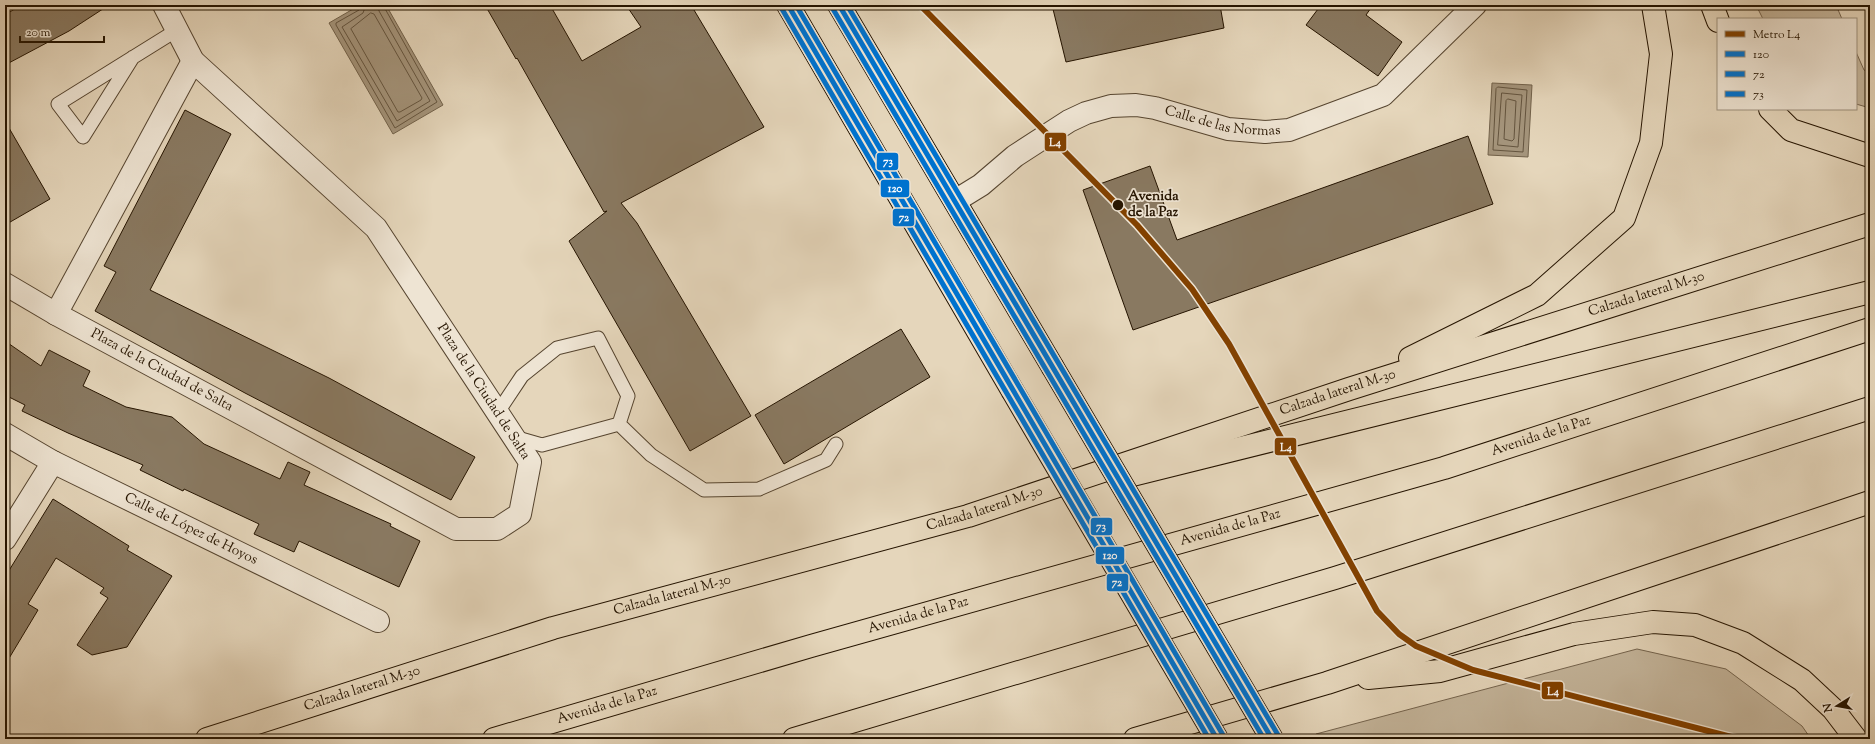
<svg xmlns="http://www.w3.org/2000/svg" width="1875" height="744" viewBox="0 0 1875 744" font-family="'Sorts Mill Goudy',serif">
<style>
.green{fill:#c4b59b;stroke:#74644e}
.water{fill:#a4947b;stroke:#71614a}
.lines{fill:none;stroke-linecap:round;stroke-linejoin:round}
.shore{stroke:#64543e;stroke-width:1}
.building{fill:#897961;stroke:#251400}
.lane-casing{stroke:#55442f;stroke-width:15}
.street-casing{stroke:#55442f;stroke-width:24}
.secondary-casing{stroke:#251400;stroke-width:24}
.highway-casing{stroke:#251400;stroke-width:24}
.lane{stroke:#eee4d3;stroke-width:13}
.street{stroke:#eee4d3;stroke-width:22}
.secondary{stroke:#eee4d3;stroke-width:22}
.highway{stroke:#e5d6bb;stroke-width:22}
.secondary-bridge-casing{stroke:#251400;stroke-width:24;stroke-linecap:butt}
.secondary-bridge{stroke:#eee4d3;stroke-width:22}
.bus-1-casing{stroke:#eee4d3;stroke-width:8}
.bus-2-casing{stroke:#eee4d3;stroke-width:8}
.bus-3-casing{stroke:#eee4d3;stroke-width:8}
.bus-1{stroke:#0072ce;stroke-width:5}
.bus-2{stroke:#0072ce;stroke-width:5}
.bus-3{stroke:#0072ce;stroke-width:5}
.metro-1-casing{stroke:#eee4d3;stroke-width:9}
.metro-1{stroke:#824100;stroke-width:6}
.stop-dot{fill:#251400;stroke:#eee4d3;stroke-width:1.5}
.labels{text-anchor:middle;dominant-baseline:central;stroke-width:3.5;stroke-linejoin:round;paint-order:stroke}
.street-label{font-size:14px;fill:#251400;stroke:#eee4d3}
.stop-label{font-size:14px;font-weight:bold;fill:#251400;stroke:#eee4d3;text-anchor:start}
.line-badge{stroke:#eee4d3;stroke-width:1.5}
.badge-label{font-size:11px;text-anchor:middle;font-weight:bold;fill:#fff}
</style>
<rect width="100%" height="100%" fill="#e5d6bb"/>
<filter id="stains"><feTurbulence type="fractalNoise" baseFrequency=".005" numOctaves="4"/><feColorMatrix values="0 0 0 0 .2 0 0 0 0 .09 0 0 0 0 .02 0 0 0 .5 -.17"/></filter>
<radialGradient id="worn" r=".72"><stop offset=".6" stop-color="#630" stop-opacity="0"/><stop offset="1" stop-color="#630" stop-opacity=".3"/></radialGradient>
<path class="green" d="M 1756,5 L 1836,5 L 1842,19 L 1763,19 Z
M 1856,52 L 1864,70 L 1870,73 L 1870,108 L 1856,104 Z
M 1637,649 L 1726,669 L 1802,726 L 1811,739 L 1319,739 L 1316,734 Z"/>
<path class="water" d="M 360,5 L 386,5 L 443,105 L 393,134 L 329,23 Z
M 1492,83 L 1532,85 L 1528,157 L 1488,155 Z"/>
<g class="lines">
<path class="shore" d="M 361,5 L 359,10 L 336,23 L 336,25 L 395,128 L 437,102 L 383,5
M 366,5 L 363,13 L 342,27 L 397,121 L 430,101 L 379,11 L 378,5
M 371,13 L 374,14 L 422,98 L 421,100 L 400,112 L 398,112 L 351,29 Z
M 1498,87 L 1527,90 L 1523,152 L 1493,150 L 1496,89 Z
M 1502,93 L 1522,95 L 1518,147 L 1498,145 Z
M 1508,99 L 1516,101 L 1514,139 L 1512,141 L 1504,139 L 1506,101 Z"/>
</g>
<path class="building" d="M 21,5 L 109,5 L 69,31 L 5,65 L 5,15 Z
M 485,5 L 550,5 L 582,61 L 641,27 L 626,5 L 691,5 L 764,127 L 621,203 L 637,223 L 751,416 L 690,451 L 569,241 L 607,211 L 604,212 L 517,58 L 516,59 Z
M 1052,5 L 1220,5 L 1224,28 L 1066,62 Z
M 1321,5 L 1373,5 L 1366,15 L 1402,42 L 1378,76 L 1306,25 Z
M 185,110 L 231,134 L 150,290 L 329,378 L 475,457 L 451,500 L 245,393 L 95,311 L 116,272 L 104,266 Z
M 5,121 L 50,199 L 5,225 Z
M 1468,136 L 1493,204 L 1133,330 L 1083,190 L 1150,166 L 1177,240 Z
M 901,329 L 930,377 L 784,464 L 755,415 Z
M 5,341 L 41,366 L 49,350 L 90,371 L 83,386 L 126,407 L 172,417 L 204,444 L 280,479 L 288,462 L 310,472 L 304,485 L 391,524 L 390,526 L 420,541 L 399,587 L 299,541 L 294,552 L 254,534 L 259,524 L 184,489 L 183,491 L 140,470 L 143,465 L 68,433 L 22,411 L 25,405 L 5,395 Z
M 53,499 L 129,546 L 127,550 L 172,576 L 127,647 L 92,655 L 77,645 L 108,598 L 100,593 L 104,588 L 56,558 L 28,604 L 38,610 L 5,665 L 5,577 Z"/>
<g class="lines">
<g class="lane-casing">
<path id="lane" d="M 133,57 L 83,137 L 58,104 L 177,30
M 498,412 L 522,376 L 557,348 L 598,338 L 628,396 L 619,424 L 542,445 L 514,437
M 619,424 L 651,455 L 704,490 L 759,489 L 826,460 L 836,444"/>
</g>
<g class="street-casing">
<g id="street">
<path id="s1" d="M 955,201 L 981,185 L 1015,156 L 1069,121 L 1086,113 L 1111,106 L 1136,105 L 1155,108 L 1228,129 L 1265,132 L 1289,130 L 1383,95 L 1475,5"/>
<path id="s2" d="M 5,284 L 56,314 L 456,529 L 497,529 L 520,514 L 530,462 L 376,228 L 193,61 L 164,5"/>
<path d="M 56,314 L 193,61"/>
<path id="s3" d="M 5,434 L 53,462 L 378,621"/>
<path d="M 5,539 L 53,462"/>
</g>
</g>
<g class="secondary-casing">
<path id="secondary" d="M 788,5 L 1012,390
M 839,5 L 1052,366"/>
</g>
<g class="highway-casing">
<g id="highway">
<path d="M 1712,5 L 1718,21"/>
<path d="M 1770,109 L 1791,130 L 1870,156"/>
<path d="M 1410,358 L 1537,295 L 1624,218 L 1651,143 L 1661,54 L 1653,5"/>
<path d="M 1128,476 L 1870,292"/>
<path d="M 1368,678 L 1440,671 L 1574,634 L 1653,622 L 1695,625 L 1743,643 L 1802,680 L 1833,709 L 1856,739"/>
<path id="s4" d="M 207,739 L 553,628 L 968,516 L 1349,389 L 1870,224"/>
<path id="s5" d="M 494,739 L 811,646 L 1444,468 L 1870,329"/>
<path d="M 794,739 L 1335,578 L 1870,408"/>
<path d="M 1135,739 L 1327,683 L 1870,502"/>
</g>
</g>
<use href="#lane" class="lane"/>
<use href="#street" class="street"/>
<use href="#secondary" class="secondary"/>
<use href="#highway" class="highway"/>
<g class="secondary-bridge-casing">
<path id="secondary-bridge" d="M 1052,366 L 1272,739
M 1012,390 L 1217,739"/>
</g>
<use href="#secondary-bridge" class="secondary-bridge"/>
<g class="bus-1-casing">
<path id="bus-1" d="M 788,5 L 1217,739
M 839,5 L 1272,739"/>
</g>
<g class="bus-2-casing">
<path id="bus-2" d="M 782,9 L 1209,739
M 833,9 L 1264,739"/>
</g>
<g class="bus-3-casing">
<path id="bus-3" d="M 796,5 L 1223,735
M 847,5 L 1278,735"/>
</g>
<use href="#bus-1" class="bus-1"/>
<use href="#bus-2" class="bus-2"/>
<use href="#bus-3" class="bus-3"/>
<g class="metro-1-casing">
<path id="metro-1" d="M 920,5 L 1137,225 L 1192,289 L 1229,344 L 1377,611 L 1399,634 L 1416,646 L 1473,670 L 1739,739"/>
</g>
<use href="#metro-1" class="metro-1"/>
</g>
<circle class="stop-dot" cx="1118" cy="205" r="6"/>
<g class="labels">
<g class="street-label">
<text stroke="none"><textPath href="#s1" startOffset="298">Calle de las Normas</textPath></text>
<text stroke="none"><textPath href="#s4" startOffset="1507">Calzada lateral M-30</textPath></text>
<text stroke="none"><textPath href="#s2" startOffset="179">Plaza de la Ciudad de Salta</textPath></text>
<text transform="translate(483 392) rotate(57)">Plaza de la Ciudad de Salta</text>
<text stroke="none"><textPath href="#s4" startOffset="1183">Calzada lateral M-30</textPath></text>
<text stroke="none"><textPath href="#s5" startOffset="1090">Avenida de la Paz</textPath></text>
<text stroke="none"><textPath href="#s4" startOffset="811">Calzada lateral M-30</textPath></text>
<text stroke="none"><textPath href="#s5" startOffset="766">Avenida de la Paz</textPath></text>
<text stroke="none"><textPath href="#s3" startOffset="209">Calle de López de Hoyos</textPath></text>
<text stroke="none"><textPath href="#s4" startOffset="487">Calzada lateral M-30</textPath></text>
<text stroke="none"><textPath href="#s5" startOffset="442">Avenida de la Paz</textPath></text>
<text stroke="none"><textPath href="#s4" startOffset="163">Calzada lateral M-30</textPath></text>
<text stroke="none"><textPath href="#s5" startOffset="118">Avenida de la Paz</textPath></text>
</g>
<g class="stop-label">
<text x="1128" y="197">Avenida<tspan x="1128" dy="16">de la Paz</tspan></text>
</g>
</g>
<g class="line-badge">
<rect x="1044" y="132" width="23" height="20" rx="4" fill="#824100"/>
<rect x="876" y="152" width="23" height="19" rx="4" fill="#0072ce"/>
<rect x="880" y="179" width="30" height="19" rx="4" fill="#0072ce"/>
<rect x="892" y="208" width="23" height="19" rx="4" fill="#0072ce"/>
<rect x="1274" y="437" width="23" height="19" rx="4" fill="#824100"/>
<rect x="1090" y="517" width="23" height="19" rx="4" fill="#0072ce"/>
<rect x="1095" y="546" width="30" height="19" rx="4" fill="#0072ce"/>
<rect x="1106" y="573" width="23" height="19" rx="4" fill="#0072ce"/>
<rect x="1541" y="681" width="23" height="19" rx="4" fill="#824100"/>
</g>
<g class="badge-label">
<text x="1055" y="146">L4</text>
<text x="888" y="165">73</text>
<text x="895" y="192">120</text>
<text x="904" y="221">72</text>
<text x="1286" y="451">L4</text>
<text x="1101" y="530">73</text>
<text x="1110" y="559">120</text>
<text x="1117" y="586">72</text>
<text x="1553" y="695">L4</text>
</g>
<rect width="1875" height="744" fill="none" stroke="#e5d6bb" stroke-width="20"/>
<rect x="6" y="6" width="1863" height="732" fill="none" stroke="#251400" stroke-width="2"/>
<rect x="10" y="10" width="1855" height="724" fill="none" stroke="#251400"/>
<rect x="1717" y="18" width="140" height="92" fill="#eee4d3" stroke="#9e917f"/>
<rect x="1725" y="31" width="20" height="6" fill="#824100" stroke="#9e917f"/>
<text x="1753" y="38" font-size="12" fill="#251400">Metro L4</text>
<rect x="1725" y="51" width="20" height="6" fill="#0072ce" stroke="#9e917f"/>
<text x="1753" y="58" font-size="12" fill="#251400">120</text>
<rect x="1725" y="71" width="20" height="6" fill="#0072ce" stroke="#9e917f"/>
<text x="1753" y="78" font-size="12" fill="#251400">72</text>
<rect x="1725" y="91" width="20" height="6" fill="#0072ce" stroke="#9e917f"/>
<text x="1753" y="98" font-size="12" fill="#251400">73</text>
<g transform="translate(1837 706) rotate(259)" stroke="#eee4d3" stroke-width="3" paint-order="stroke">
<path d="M0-3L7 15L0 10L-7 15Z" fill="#251400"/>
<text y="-6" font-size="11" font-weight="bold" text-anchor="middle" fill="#251400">N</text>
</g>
<path d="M20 36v6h84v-6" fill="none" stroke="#251400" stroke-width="2"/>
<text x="26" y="36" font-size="12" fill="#251400" stroke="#eee4d3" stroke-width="3" paint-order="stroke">20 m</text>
<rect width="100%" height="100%" filter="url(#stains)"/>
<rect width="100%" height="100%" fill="url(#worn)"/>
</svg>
